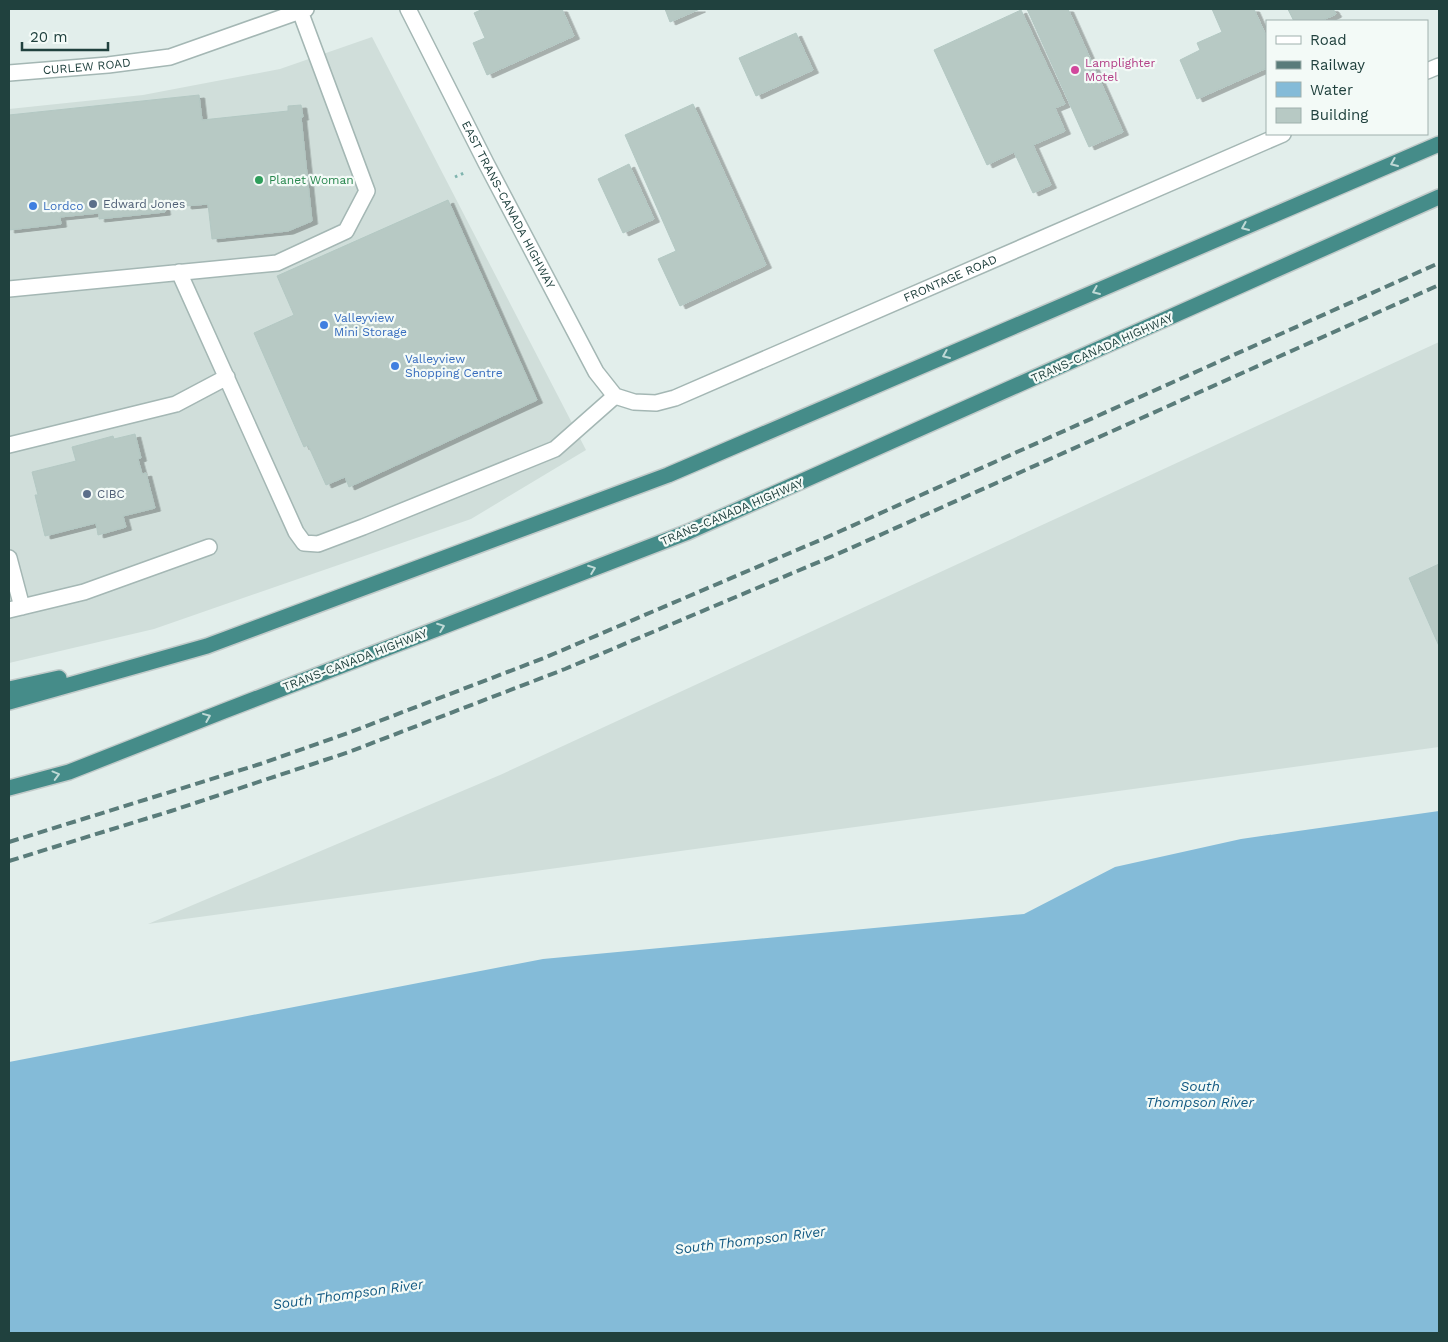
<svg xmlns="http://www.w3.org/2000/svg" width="1448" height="1342" viewBox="0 0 1448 1342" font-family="'Work Sans',sans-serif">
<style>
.built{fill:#d0deda}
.water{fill:#84bbd8}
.building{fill:#b7c9c4;stroke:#b3c8c3;filter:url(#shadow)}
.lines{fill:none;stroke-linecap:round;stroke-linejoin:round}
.service-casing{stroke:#a4b7b4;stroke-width:18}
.minor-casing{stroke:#a4b7b4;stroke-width:18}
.trunk-casing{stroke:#c1cac9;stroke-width:18}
.path{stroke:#7fb4ae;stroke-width:3;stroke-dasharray:2.5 4;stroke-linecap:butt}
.service{stroke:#fff;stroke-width:15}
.minor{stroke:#fff;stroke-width:15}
.trunk{stroke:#458c89;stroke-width:15}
.rail{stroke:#5a7c7a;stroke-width:4;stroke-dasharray:10 5;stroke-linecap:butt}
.oneway{stroke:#bfd9d6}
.hotel-dot{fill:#d1479c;stroke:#f3faf7;stroke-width:2}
.leisure-dot{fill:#2e9e5b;stroke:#f3faf7;stroke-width:2}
.service-dot{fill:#5c6f8a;stroke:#f3faf7;stroke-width:2}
.shop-dot{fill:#3f7fe0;stroke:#f3faf7;stroke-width:2}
.labels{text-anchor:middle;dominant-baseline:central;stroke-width:4.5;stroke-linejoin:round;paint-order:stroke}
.hotel-label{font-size:12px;fill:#b23c85;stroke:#f3faf7;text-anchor:start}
.street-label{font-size:12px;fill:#20413e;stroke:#f3faf7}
.leisure-label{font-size:12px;fill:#27864d;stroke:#f3faf7;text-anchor:start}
.service-label{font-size:12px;fill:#4e5e75;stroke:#f3faf7;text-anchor:start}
.shop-label{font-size:12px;fill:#366cbe;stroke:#f3faf7;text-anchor:start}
.water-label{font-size:14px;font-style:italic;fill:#135a83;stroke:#f3faf7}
</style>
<defs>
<filter id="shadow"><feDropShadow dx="5.5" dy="3" stdDeviation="0" flood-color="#0004"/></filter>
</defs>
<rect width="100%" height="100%" fill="#e2eeeb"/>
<path class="built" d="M 372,37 L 586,450 L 471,519 L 154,629 L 9,663 L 9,109 L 143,95 L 280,69 Z
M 1439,342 L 1439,747 L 148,924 L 500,775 Z"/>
<path class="water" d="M 1439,811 L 1439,1333 L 9,1333 L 9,1062 L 543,959 L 1024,914 L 1115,867 L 1241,839 Z"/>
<path class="building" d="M 483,9 L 562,9 L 574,36 L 487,75 L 473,43 L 485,38 L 474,13 Z
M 665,9 L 700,9 L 670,22 Z
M 1027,9 L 1068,9 L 1123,132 L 1089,147 Z
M 1212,9 L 1254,9 L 1267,38 L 1267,68 L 1197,99 L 1180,60 L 1200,50 L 1197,43 L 1222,32 Z
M 1288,9 L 1333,9 L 1336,14 L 1321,21 L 1294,21 Z
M 1288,9 L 1333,9 L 1336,14 L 1321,21 L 1294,21 Z
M 1021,10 L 1065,104 L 1055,108 L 1065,131 L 1033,145 L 1051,185 L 1033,193 L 1014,152 L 987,165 L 934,50 Z
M 796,33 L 813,70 L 756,96 L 739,58 Z
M 199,95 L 202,120 L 288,111 L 288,106 L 301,105 L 303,117 L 301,117 L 312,221 L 288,231 L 212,239 L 208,204 L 186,206 L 185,202 L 164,204 L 165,212 L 99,219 L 99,213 L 60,217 L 61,224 L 9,230 L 9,115 Z
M 693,104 L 766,265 L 680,306 L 658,259 L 676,251 L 625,135 Z
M 629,164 L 654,219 L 623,233 L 598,179 Z
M 448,200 L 537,400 L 349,487 L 345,477 L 326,485 L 308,445 L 304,447 L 254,333 L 294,315 L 277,276 Z
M 135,434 L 141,458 L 138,459 L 142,474 L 146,473 L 155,508 L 123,516 L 126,527 L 98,535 L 96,523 L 45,536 L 35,495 L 38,495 L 32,472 L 76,461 L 72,447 L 113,436 L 114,439 Z
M 1439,564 L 1439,646 L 1409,578 Z"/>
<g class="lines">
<g class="service-casing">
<path id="service" d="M 179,272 L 296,532 L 304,543 L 318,544 L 363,527 L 555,449 L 615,396
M 9,289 L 277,263 L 346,231 L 367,191 L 300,11
M 9,445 L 176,404 L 227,377
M 9,558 L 22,607
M 9,610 L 84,592 L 209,547"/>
</g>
<g class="minor-casing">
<g id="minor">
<path id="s1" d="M 408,9 L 486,163 L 596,372 L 615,396 L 634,402 L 656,403 L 675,398 L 1283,134"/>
<path d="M 1427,71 L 1439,66"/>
<path id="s2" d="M 9,73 L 108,65 L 170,57 L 306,9"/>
</g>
</g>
<g class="trunk-casing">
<path id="trunk" d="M 9,689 L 59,678
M 9,702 L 207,646 L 668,475 L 1439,144
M 9,788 L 69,772 L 224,711 L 688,532 L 1439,197"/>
</g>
<path class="path" d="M 455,177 L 466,172"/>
<use href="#service" class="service"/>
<use href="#minor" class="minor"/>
<use href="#trunk" class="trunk"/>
<path class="rail" d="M 9,842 L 260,764 L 348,733 L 544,658 L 825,538 L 1439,263
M 9,861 L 171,811 L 349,752 L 565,669 L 833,556 L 1439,285"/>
</g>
<defs><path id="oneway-chevron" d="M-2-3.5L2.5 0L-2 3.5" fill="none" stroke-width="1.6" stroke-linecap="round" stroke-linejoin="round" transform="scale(1.25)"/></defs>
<g class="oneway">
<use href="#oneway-chevron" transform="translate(1394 163) rotate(157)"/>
<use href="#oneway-chevron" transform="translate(1245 227) rotate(157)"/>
<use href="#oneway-chevron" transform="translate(1096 291) rotate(157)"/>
<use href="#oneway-chevron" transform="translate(946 355) rotate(157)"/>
<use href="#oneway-chevron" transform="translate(592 569) rotate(-21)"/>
<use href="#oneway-chevron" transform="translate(441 627) rotate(-21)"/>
<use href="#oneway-chevron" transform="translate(207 717) rotate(-22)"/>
<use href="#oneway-chevron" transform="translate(56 775) rotate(-15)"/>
</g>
<circle class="hotel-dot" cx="1075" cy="70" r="5"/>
<circle class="leisure-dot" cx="259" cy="180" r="5"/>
<g class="service-dot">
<circle cx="93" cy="204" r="5"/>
<circle cx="87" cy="494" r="5"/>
</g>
<g class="shop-dot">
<circle cx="33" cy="206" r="5"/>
<circle cx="324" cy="325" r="5"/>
<circle cx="395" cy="366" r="5"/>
</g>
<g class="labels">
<g class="hotel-label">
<text x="1085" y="63">Lamplighter<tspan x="1085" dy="14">Motel</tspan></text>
</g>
<g class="street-label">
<text stroke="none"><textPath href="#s2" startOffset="78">CURLEW ROAD</textPath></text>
<text stroke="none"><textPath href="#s1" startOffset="220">EAST TRANS-CANADA HIGHWAY</textPath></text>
<text stroke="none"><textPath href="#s1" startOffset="801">FRONTAGE ROAD</textPath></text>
<text transform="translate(1102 348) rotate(-24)">TRANS-CANADA HIGHWAY</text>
<text transform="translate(732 512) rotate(-23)">TRANS-CANADA HIGHWAY</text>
<text transform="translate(355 660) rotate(-21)">TRANS-CANADA HIGHWAY</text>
</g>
<g class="leisure-label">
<text x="269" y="180">Planet Woman</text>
</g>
<g class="service-label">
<text x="103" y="204">Edward Jones</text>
<text x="97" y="494">CIBC</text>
</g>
<g class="shop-label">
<text x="43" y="206">Lordco</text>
<text x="334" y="318">Valleyview<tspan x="334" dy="14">Mini Storage</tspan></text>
<text x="405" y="359">Valleyview<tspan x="405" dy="14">Shopping Centre</tspan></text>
</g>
<g class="water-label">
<text x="1200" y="1086">South<tspan x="1200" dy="16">Thompson River</tspan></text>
<text transform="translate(750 1240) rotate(-7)">South Thompson River</text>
<text transform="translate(348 1294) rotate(-8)">South Thompson River</text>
</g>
</g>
<rect width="1448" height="1342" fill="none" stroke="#20413e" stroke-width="20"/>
<rect x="1266" y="20" width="162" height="115" fill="#f3faf7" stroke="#9fb0ad"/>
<rect x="1276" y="36" width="25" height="8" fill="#ffffff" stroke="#9fb0ad"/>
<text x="1310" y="45" font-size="15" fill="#20413e">Road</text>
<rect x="1276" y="61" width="25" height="8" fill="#5a7c7a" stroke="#9fb0ad"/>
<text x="1310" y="70" font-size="15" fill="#20413e">Railway</text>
<rect x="1276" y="82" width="25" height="15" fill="#84bbd8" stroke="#9fb0ad"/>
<text x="1310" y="95" font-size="15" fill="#20413e">Water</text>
<rect x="1276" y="108" width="25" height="15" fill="#b7c9c4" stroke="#9fb0ad"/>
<text x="1310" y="120" font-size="15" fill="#20413e">Building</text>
<path d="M22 42v8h86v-8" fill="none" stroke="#20413e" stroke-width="2.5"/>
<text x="30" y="42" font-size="15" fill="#20413e" stroke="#f3faf7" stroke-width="4" paint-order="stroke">20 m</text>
</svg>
